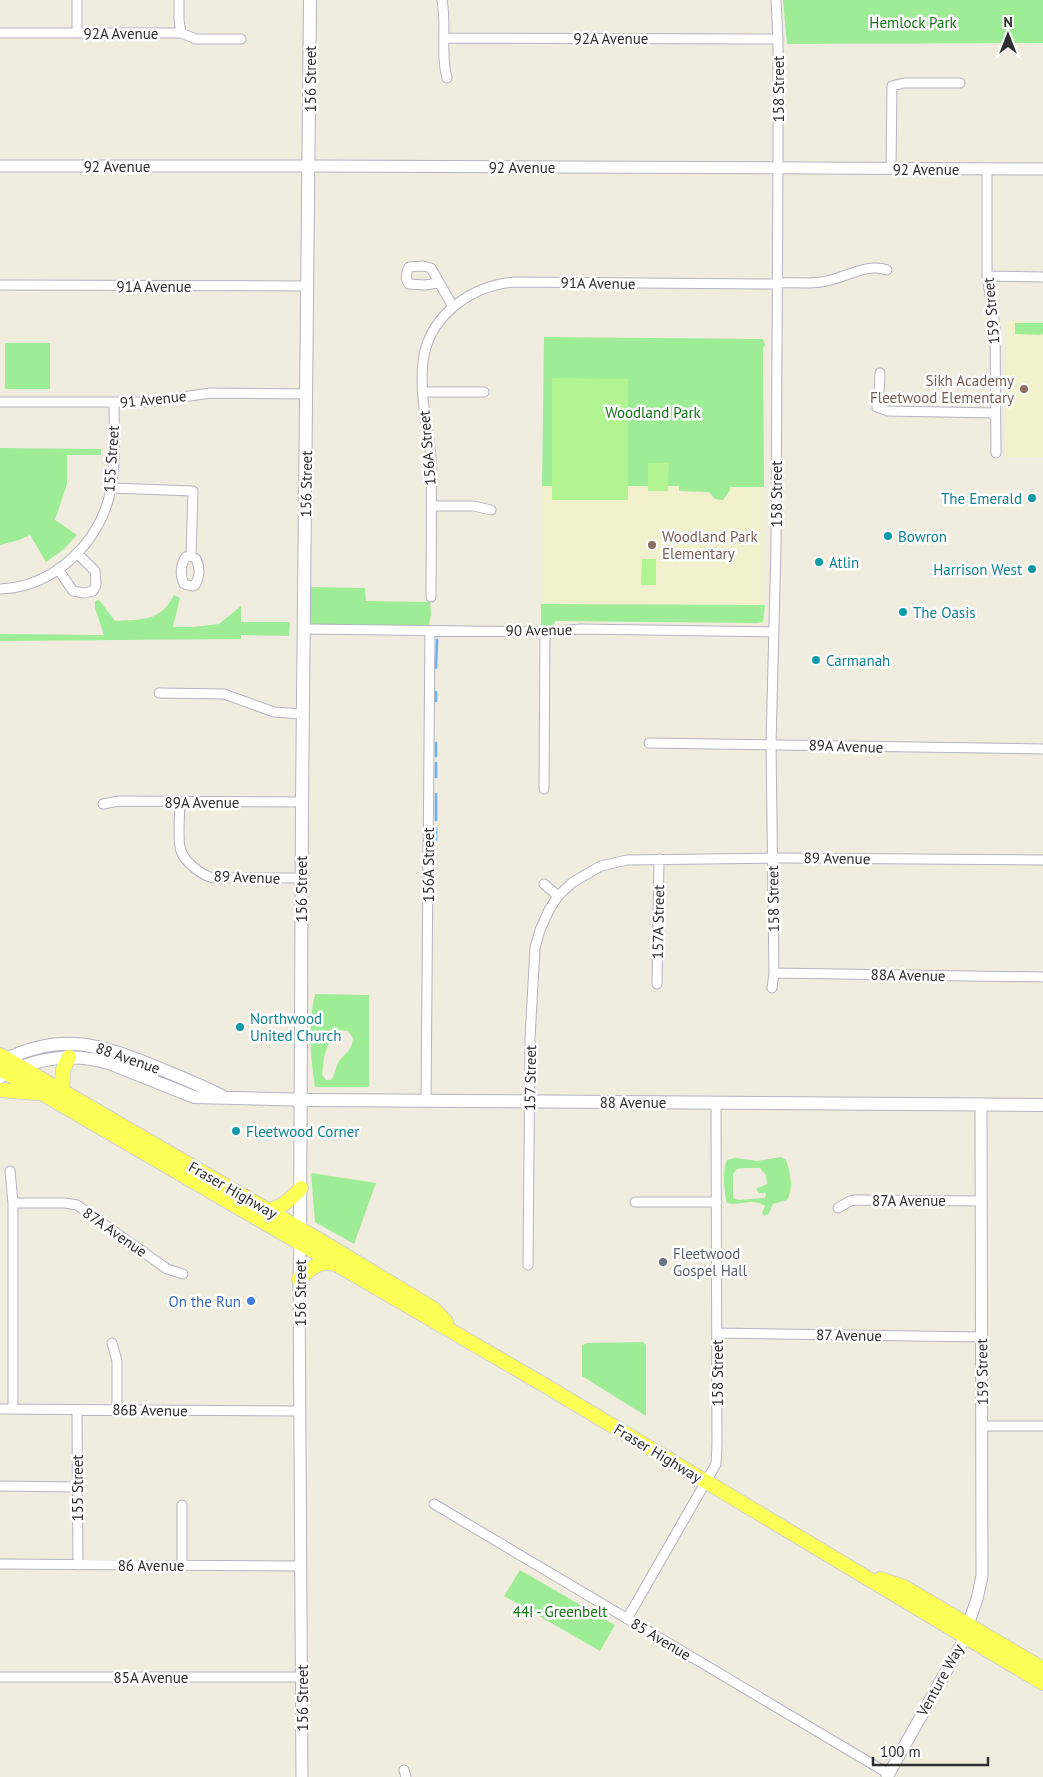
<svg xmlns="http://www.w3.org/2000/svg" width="1043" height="1777" viewBox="0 0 1043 1777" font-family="'PT Sans',sans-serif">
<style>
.education{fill:#f3f0cd}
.green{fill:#9eec96;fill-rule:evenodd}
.pitch{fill:#b1f491}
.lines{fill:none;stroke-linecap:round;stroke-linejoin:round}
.stream{stroke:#68affc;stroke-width:2.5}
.minor-casing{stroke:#b4b3c2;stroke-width:11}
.tertiary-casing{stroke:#b4b3c2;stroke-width:13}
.secondary-casing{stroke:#b4b3c2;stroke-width:14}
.primary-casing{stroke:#d1d1d1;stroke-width:16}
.minor{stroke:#fff;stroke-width:9}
.tertiary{stroke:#fff;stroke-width:11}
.secondary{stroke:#fff;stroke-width:12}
.primary{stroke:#fbff55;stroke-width:14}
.education-dot{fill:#8d6e63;stroke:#fff;stroke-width:2}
.culture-dot{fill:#0f9aa8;stroke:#fff;stroke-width:2}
.worship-dot{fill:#6b7280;stroke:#fff;stroke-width:2}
.shop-dot{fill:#3f7fe0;stroke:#fff;stroke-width:2}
.labels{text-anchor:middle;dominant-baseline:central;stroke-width:5;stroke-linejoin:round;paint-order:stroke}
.park-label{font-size:15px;fill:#137518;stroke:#fff}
.street-label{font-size:15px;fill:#2e2e2e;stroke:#fff}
.education-label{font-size:15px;fill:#785e54;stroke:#fff;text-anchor:end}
.culture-label{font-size:15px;fill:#0d838f;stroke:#fff;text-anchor:start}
.worship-label{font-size:15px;fill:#5b616d;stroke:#fff;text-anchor:start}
.shop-label{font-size:15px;fill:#366cbe;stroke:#fff;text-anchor:end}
</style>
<rect width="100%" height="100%" fill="#f0eddf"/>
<path class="education" d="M 1006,321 L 1043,321 L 1043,457 L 1006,457 Z
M 542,486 L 764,487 L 763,605 L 541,604 Z"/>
<path class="green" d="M 783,0 L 1043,0 L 1043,43 L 787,44 Z
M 1015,323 L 1043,323 L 1043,333 L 1041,335 L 1015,334 Z
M 544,337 L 763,339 L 765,345 L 763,348 L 764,487 L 730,487 L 730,490 L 723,500 L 715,499 L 709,492 L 679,491 L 679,486 L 542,486 Z
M 5,343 L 50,343 L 50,389 L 5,389 Z
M 0,448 L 101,449 L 101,455 L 67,455 L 67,484 L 55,520 L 77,535 L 64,549 L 46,562 L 30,535 L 19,540 L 0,545 Z
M 310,587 L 365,588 L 366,601 L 430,602 L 431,614 L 429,625 L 425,627 L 315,626 L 311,624 L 310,621 Z
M 174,595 L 180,598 L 173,627 L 193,627 L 219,624 L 241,606 L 241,622 L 290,622 L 289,636 L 241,635 L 241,639 L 0,641 L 0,634 L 104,635 L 95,608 L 95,601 L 99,600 L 115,621 C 143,619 160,622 174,595 Z
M 541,604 L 765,605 L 763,622 L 757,623 L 555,621 L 553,627 L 541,628 Z
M 315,994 L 369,995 L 369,1087 L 315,1087 C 310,1056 308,1024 315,994 ZM 339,1030 L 348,1031 L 353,1038 C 351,1052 347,1051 340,1060 C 335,1066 336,1074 331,1080 L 326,1080 L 322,1075 L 324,1057 L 332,1033 Z
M 781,1157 L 786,1160 C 790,1171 794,1190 787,1200 L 773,1204 L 769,1213 L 764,1216 L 762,1213 L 765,1206 C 754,1197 739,1206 727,1203 C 724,1193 722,1169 727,1160 L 735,1158 L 757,1161 ZM 745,1168 L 760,1168 L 766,1175 L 767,1184 L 756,1189 L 759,1193 L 766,1193 L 765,1198 L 738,1200 L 733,1198 L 733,1174 L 737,1169 Z
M 311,1173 L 376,1183 L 354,1244 L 315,1222 Z
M 643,1342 L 646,1345 L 646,1416 L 582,1376 L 582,1345 L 587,1343 Z
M 520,1570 L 615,1625 L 600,1651 L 504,1596 Z"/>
<path class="pitch" d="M 552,378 L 628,379 L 628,500 L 552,500 Z
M 648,463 L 669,463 L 668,491 L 648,491 Z
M 642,559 L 656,559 L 656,585 L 641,585 Z"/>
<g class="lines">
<path class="stream" d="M 436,668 L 437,640
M 436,692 L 436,701
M 436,756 L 436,743
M 436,777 L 436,763
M 436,820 L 436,794
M 436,840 L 436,828"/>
<g class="minor-casing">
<path id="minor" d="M 179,0 L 179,20 L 181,33
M 442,0 C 447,26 440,52 447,78
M 0,33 L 181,33 L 196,39 L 241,39
M 77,33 L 77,0
M 444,38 L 778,39
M 891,169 L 892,86 L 904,83 L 960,83
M 987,169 L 987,276 L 995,327 L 996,453
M 987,276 L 1043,277
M 438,283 L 425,285 L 409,284 C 405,280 406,272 409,267 L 423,266 L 431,268 L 453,307
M 777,283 C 792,282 807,284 821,282 C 842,280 866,262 887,270
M 0,285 L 308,286
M 880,373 L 879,394 L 877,407 L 888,411 L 995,413
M 423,392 L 484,392
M 0,402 L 147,402 L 211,393 L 307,394
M 111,488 L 193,491 L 191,556
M 432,506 L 474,506 L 491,510
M 191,556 L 196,559 C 200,567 200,577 195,585 L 192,586 L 184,584 C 180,576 180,564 186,557 Z
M 58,569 L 73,591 L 84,593 L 93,591 L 96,585 L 95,571 L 78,554
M 0,589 C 55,587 102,541 111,488 C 116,460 114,431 114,403
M 431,597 C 431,551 432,504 431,457 C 430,440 425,425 424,408 C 422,392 421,372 424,355 C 433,312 474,285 515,282 L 777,284
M 304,629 L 545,632 L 581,629 L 774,632
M 159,693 L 224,694 L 274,712 L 303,714
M 649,743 L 1043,749
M 544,789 L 545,632
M 180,802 C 180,812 177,842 181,851 C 185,862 202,876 214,878 L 301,878
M 103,804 L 119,801 L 302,802
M 544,884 L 558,896
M 774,973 L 1043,977
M 657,984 L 659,859
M 772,988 L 774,973 L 771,744 L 776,546 L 778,153 L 778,39 L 776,0
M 426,1100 L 430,631
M 10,1171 L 13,1203 L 13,1409
M 635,1202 L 717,1202
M 13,1203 L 65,1203 L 77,1205 L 167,1269 L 183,1274
M 838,1208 L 850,1201 L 855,1200 L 982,1201
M 528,1265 L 530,1038 L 535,948 L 540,930 L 549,910 L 558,896 L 573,882 L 601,866 L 627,860 L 783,858 L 1043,860
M 717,1333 L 981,1337
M 112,1343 L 117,1361 L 117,1409
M 0,1409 L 300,1411
M 77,1411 L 78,1565
M 982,1426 L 1043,1426
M 0,1486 L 77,1487
M 434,1504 L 889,1774
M 182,1505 L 182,1565
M 0,1564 L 301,1566
M 627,1619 L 716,1464 L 717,1444 L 716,1102
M 0,1677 L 301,1677
M 404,1770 L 406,1777"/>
</g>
<g class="tertiary-casing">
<path id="tertiary" d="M 0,166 L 309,166 L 1043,169
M 300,1242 L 299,1279 L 302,1777
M 887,1777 L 961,1645 L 977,1599 L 982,1576 L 981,1104"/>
</g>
<g class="secondary-casing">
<path id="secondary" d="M 0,1062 C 57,1033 94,1042 151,1065 C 175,1075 199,1084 222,1096
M 0,1077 C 34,1058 71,1052 109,1063 L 194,1097 L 310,1100 L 1043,1105
M 300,1237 L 302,802 L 310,0"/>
</g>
<g class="primary-casing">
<path id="primary" d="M 0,1055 L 316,1238 L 434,1309 L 446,1322
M 0,1069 L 546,1386 L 1043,1683
M 0,1090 L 37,1093
M 62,1090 L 63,1070 L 69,1057
M 267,1210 C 281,1209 292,1198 301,1188
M 299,1279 C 309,1270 320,1259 335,1264
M 880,1579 L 904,1587 L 1043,1669"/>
</g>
<use href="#minor" class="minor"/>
<use href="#tertiary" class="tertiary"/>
<use href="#secondary" class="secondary"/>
<use href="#primary" class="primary"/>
</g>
<g class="education-dot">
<circle cx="1024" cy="389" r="5"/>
<circle cx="652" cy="545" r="5"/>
</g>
<g class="culture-dot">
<circle cx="1032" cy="498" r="5"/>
<circle cx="888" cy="536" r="5"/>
<circle cx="819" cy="562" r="5"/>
<circle cx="1032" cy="569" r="5"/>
<circle cx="903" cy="612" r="5"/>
<circle cx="816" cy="660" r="5"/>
<circle cx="240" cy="1027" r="5"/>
<circle cx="236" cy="1131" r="5"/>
</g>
<circle class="worship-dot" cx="663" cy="1262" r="5"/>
<circle class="shop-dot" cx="251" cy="1301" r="5"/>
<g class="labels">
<g class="park-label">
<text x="913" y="22">Hemlock Park</text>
<text x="653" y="412">Woodland Park</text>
<text x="560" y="1611">44I - Greenbelt</text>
</g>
<g class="street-label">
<text x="121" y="33">92A Avenue</text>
<text x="611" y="38">92A Avenue</text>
<text transform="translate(310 79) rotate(-90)">156 Street</text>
<text transform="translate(778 89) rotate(-90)">158 Street</text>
<text x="117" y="166">92 Avenue</text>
<text x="522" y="167">92 Avenue</text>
<text x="926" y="169">92 Avenue</text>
<text transform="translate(598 283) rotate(1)">91A Avenue</text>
<text x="154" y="286">91A Avenue</text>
<text transform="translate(991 311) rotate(-95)">159 Street</text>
<text transform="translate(153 399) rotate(-6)">91 Avenue</text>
<text transform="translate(427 448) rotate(-95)">156A Street</text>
<text transform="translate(111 459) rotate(-86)">155 Street</text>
<text transform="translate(306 484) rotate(-89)">156 Street</text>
<text transform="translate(776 494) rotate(-90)">158 Street</text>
<text transform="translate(539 630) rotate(-1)">90 Avenue</text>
<text transform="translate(846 746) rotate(2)">89A Avenue</text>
<text x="202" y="802">89A Avenue</text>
<text transform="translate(837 858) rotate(1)">89 Avenue</text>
<text transform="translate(428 865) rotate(-90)">156A Street</text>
<text transform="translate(247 877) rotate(2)">89 Avenue</text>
<text transform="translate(301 889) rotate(-90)">156 Street</text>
<text transform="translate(773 899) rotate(-91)">158 Street</text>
<text transform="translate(658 922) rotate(-89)">157A Street</text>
<text transform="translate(908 975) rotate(1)">88A Avenue</text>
<text transform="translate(128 1058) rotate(19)">88 Avenue</text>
<text transform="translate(530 1078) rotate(-89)">157 Street</text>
<text x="633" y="1102">88 Avenue</text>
<text transform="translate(233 1190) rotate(30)">Fraser Highway</text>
<text x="909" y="1200">87A Avenue</text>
<text transform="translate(115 1232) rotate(35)">87A Avenue</text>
<text transform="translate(300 1293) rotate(-90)">156 Street</text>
<text transform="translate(849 1335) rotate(1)">87 Avenue</text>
<text transform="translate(982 1372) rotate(-91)">159 Street</text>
<text transform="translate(717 1373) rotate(-90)">158 Street</text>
<text transform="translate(150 1410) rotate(1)">86B Avenue</text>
<text transform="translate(658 1453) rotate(31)">Fraser Highway</text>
<text transform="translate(77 1488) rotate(-90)">155 Street</text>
<text x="151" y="1565">86 Avenue</text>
<text transform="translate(661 1639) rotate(31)">85 Avenue</text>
<text x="151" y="1677">85A Avenue</text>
<text transform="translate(940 1680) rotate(-61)">Venture Way</text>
<text transform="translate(302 1698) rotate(-90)">156 Street</text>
</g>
<g class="education-label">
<text x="1014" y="380">Sikh Academy<tspan x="1014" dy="17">Fleetwood Elementary</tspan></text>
<text x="662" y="536" text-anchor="start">Woodland Park<tspan x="662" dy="17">Elementary</tspan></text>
</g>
<g class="culture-label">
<text x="1022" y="498" text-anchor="end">The Emerald</text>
<text x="898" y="536">Bowron</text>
<text x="829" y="562">Atlin</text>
<text x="1022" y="569" text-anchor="end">Harrison West</text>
<text x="913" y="612">The Oasis</text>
<text x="826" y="660">Carmanah</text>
<text x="250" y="1018">Northwood<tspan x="250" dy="17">United Church</tspan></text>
<text x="246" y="1131">Fleetwood Corner</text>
</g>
<g class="worship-label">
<text x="673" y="1253">Fleetwood<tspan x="673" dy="17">Gospel Hall</tspan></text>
</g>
<g class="shop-label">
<text x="241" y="1301">On the Run</text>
</g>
</g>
<g transform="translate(1008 35)" stroke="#ffffff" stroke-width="4" paint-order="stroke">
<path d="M0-4L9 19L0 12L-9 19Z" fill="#2e2e2e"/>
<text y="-8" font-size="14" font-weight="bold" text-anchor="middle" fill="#2e2e2e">N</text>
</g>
<path d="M873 1757v8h115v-8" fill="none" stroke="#2e2e2e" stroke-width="2.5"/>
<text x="880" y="1757" font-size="15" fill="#2e2e2e" stroke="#ffffff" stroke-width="4" paint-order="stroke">100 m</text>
</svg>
